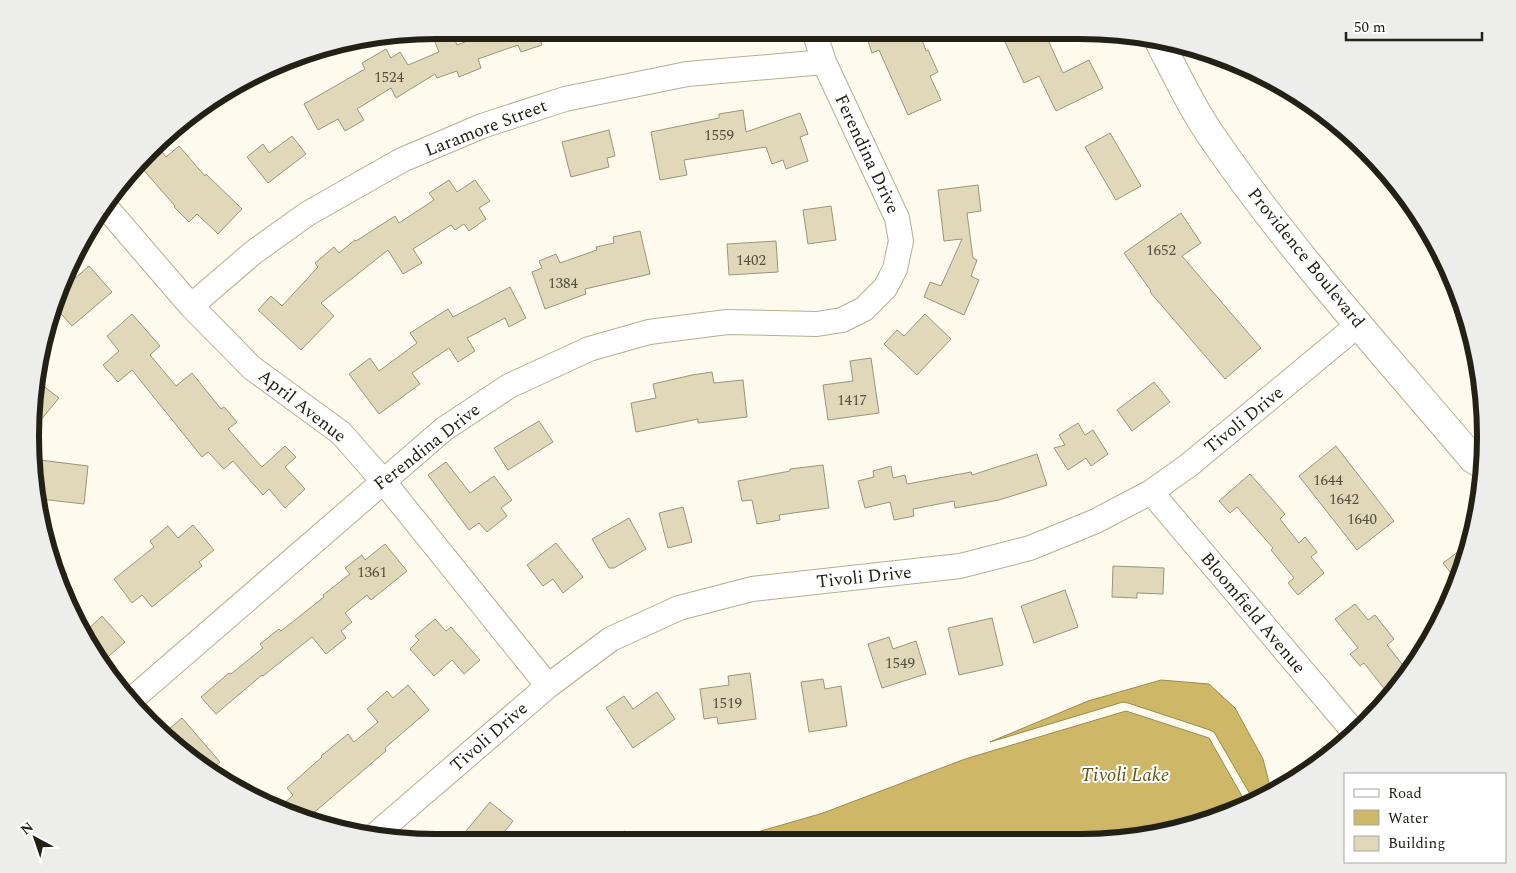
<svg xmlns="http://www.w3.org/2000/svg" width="1516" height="873" viewBox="0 0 1516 873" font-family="Spectral,serif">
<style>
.water{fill:#ceb868;stroke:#9b8a4f}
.building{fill:#e1d8ba;stroke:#9c9478}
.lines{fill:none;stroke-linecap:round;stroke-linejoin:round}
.minor-casing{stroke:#b6ae91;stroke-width:26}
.major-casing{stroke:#b6ae91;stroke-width:30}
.minor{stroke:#fff;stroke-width:24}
.major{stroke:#fff;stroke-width:28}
.labels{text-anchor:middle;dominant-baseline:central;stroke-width:4;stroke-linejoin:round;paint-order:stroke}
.number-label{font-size:15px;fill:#524e3e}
.street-label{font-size:18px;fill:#232015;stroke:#fff}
.water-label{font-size:19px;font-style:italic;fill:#635417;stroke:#fff}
.rim{fill:none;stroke:#232015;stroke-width:6}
</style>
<rect width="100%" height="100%" fill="#fefbee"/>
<path class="water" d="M 1161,680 L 1209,684 L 1235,708 L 1263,759 L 1272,794 L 1254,801 L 1214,732 L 1210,730 L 1128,703 L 1123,702 L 990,742 L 1088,701 Z
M 1126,711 L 1209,738 L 1247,805 L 1210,822 L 1106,842 L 723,842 L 823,813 L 965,759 Z
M 624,831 L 656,842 L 613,842 Z"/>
<path class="building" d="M 496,30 L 556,30 L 556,33 L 540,38 L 542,45 L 521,52 L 518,45 L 478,59 L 481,68 L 459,77 L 457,71 L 437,78 L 435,74 L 396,98 L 391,88 L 357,109 L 364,120 L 345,131 L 338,119 L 318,130 L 304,104 L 365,69 L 362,63 L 386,49 L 391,58 L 400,52 L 408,65 L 439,52 L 435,42 L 453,35 L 457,45 Z
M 876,31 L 919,31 L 926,51 L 928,50 L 938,72 L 930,76 L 941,100 L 908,115 L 879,50 L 872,53 L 866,35 Z
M 1000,31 L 1044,31 L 1063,73 L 1089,60 L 1103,88 L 1056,111 L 1039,76 L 1024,83 Z
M 743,110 L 746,132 L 800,113 L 808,134 L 800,137 L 808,161 L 786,169 L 783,160 L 772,164 L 766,147 L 684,160 L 687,175 L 660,180 L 651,132 L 719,118 L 719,114 Z
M 609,130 L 615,156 L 607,158 L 609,167 L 571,177 L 562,142 Z
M 1110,133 L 1141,186 L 1116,200 L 1085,147 Z
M 292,136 L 306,154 L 268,183 L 247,157 L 263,144 L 269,153 Z
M 179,146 L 205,176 L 206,174 L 242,209 L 218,234 L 197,214 L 189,222 L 174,207 L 175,206 L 140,166 L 158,147 L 166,157 Z
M 449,180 L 457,192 L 475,180 L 490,201 L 479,208 L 486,219 L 469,231 L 464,224 L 455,230 L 451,225 L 413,249 L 422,263 L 403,274 L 388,250 L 321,303 L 334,316 L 301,350 L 258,310 L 271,296 L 282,306 L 318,267 L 315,263 L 334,247 L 339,253 L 355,240 L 356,241 L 395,216 L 399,223 L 434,200 L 429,193 Z
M 978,185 L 981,211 L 967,213 L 973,258 L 977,260 L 971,276 L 979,280 L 964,315 L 924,297 L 930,282 L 941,286 L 962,239 L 944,241 L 938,190 Z
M 831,206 L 836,240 L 808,244 L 803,210 Z
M 1181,213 L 1201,243 L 1182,256 L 1261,348 L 1225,379 L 1150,292 L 1151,291 L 1124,253 Z
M 640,231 L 650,274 L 585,289 L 586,294 L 545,309 L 532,272 L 542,268 L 539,261 L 556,254 L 560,263 L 597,250 L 596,247 L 614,243 L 613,237 Z
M 776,241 L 778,272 L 729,275 L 727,244 Z
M 89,266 L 112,292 L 72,326 L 55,307 L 64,288 Z
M 510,287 L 526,318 L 509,327 L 505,318 L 467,338 L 475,351 L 458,362 L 449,348 L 412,373 L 420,384 L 379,414 L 349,374 L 370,358 L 379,371 L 417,343 L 410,333 L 448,309 L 453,317 Z
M 132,314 L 160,346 L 150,355 L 176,386 L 192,373 L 221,409 L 224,407 L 237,422 L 228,429 L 262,467 L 285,446 L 296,457 L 285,467 L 305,489 L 285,508 L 269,489 L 263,495 L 233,461 L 224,469 L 208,452 L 202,457 L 132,370 L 118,382 L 103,365 L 119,351 L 107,336 Z
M 925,314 L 951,339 L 917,375 L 884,344 L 897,330 L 904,336 Z
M 871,358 L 879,413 L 828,420 L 823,385 L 853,381 L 850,361 Z
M 712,372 L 714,383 L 743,380 L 747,417 L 698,423 L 698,419 L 636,432 L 631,403 L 656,398 L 653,384 L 692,375 Z
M 37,381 L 59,398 L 31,432 L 35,400 Z
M 1154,382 L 1170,402 L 1132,431 L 1117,410 Z
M 539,421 L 553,442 L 508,470 L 494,448 Z
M 1078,423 L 1085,435 L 1093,430 L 1108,454 L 1091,466 L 1086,458 L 1068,470 L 1054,448 L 1065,445 L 1059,435 Z
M 1336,446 L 1394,521 L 1357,550 L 1299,476 Z
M 1037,454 L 1047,485 L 999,500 L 955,508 L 954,501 L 913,509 L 914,516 L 894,520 L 890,502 L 865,508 L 858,481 L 874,477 L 873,471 L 891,466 L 893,478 L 905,475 L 907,484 L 971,472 L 972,475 Z
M 40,460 L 88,466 L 84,504 L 40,499 L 37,481 Z
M 446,462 L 470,493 L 494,476 L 512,500 L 501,508 L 507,516 L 487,532 L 479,523 L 469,530 L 428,475 Z
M 823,465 L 829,508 L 779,515 L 780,520 L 757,524 L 752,500 L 742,501 L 738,481 L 790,471 L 790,469 Z
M 1250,474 L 1285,514 L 1280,519 L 1299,543 L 1305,537 L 1317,552 L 1311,557 L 1324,573 L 1298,595 L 1288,583 L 1294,578 L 1271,550 L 1273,548 L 1237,507 L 1230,513 L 1219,501 Z
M 683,507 L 692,542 L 668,548 L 659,513 Z
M 629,518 L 646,549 L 614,568 L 609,568 L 592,539 Z
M 193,525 L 214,550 L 199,562 L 202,566 L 152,607 L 142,595 L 132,603 L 114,579 L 154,547 L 150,541 L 168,526 L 178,538 Z
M 556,543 L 583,577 L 563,593 L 553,579 L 543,586 L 527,565 Z
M 1470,543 L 1460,577 L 1458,582 L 1443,563 Z
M 385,544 L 407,571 L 371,600 L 367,595 L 345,613 L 352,622 L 341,631 L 346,638 L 326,654 L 312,637 L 263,676 L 262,675 L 216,714 L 201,697 L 229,673 L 231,674 L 263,648 L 260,644 L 279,629 L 281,631 L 324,597 L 323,595 L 350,574 L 345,568 L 362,555 L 365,560 Z
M 1113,566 L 1164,568 L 1163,594 L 1137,593 L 1137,598 L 1112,597 Z
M 1065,590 L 1078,627 L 1034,643 L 1021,606 Z
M 1355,604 L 1368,620 L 1375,615 L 1394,639 L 1387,645 L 1409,673 L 1390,696 L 1364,663 L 1360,666 L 1350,654 L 1358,648 L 1335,619 Z
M 102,616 L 125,642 L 102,662 L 86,631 Z
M 992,618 L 1003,665 L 959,675 L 948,628 Z
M 435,619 L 446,631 L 451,627 L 480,660 L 464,674 L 452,660 L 434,676 L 410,649 L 419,640 L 415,636 Z
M 889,637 L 893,649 L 916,641 L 926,674 L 882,688 L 868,644 Z
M 750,673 L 756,719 L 718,724 L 717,717 L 704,719 L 700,689 L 729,685 L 728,676 Z
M 823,679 L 825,689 L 841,686 L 847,726 L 809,732 L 801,682 Z
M 408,685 L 429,710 L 385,748 L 386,751 L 304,821 L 279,808 L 293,795 L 287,788 L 322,757 L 321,756 L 348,734 L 354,742 L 378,722 L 367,709 L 387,691 L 393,698 Z
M 657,692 L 675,719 L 633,748 L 606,708 L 624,696 L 633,709 Z
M 182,718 L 220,762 L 209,772 L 175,741 L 176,739 L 168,730 Z
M 490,802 L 513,821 L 496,842 L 480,842 L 466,831 Z"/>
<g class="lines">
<g class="minor-casing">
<path id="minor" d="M 104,205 L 191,306 L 252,368 L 341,433 L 383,481 L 548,686
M 191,306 L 254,252 L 307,214 L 402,160 L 482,126 L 565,99 L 687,74 L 824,62
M 1151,492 L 1355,733
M 131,700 L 444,429 L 509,386 L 589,349 L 649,332 L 727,322 L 817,324 L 842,320 L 864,309 L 885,288 L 895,269 L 901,241 L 897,218 L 824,62 L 814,31
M 375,835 L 548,686 L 611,639 L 679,608 L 752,589 L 960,566 L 1030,548 L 1096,521 L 1151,492 L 1189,465 L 1359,324"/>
</g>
<g class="major-casing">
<path id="major" d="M 1159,41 C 1177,76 1194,112 1217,144 C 1294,255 1386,356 1473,459 L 1483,465"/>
</g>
<use href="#minor" class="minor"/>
<use href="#major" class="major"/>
</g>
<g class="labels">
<g class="number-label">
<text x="389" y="77">1524</text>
<text x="719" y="135">1559</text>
<text x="1161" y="250">1652</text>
<text x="751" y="260">1402</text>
<text x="563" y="283">1384</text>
<text x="852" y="400">1417</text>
<text x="1328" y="480">1644</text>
<text x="1344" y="499">1642</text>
<text x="1362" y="519">1640</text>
<text x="372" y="572">1361</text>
<text x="900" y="663">1549</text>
<text x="727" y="703">1519</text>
</g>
<g class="street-label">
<text transform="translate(486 128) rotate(-21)">Laramore Street</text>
<text transform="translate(867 154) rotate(65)">Ferendina Drive</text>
<text transform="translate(1306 258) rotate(51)">Providence Boulevard</text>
<text transform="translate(302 406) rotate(38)">April Avenue</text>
<text transform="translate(1244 420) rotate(-39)">Tivoli Drive</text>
<text transform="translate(427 447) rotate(-38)">Ferendina Drive</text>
<text transform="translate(864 577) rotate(-6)">Tivoli Drive</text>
<text transform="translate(1253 613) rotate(50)">Bloomfield Avenue</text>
<text transform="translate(489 737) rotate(-41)">Tivoli Drive</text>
</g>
<g class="water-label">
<text x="1125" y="775">Tivoli Lake</text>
</g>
</g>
<path d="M0 0H1516V873H0ZM436 39H1080A397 397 0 0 1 1477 436V437A397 397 0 0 1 1080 834H436A397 397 0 0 1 39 437V436A397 397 0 0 1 436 39Z" fill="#ededec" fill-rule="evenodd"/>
<path class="rim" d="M436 39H1080A397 397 0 0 1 1477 436V437A397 397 0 0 1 1080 834H436A397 397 0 0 1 39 437V436A397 397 0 0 1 436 39Z"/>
<rect x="1344" y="773" width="162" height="90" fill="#ffffff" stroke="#a7a6a1"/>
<rect x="1354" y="789" width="25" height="8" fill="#ffffff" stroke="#a7a6a1"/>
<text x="1388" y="798" font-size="15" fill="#232015">Road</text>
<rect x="1354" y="810" width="25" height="15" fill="#ceb868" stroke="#a7a6a1"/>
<text x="1388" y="823" font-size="15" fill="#232015">Water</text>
<rect x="1354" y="836" width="25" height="15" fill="#e1d8ba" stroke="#a7a6a1"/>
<text x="1388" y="848" font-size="15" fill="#232015">Building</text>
<g transform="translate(35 838) rotate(320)" stroke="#ffffff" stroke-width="4" paint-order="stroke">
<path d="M0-4L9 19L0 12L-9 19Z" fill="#232015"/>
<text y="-8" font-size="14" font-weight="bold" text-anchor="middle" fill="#232015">N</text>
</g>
<path d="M1346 32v8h136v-8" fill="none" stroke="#232015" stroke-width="2.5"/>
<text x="1354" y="32" font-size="15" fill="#232015" stroke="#ffffff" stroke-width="4" paint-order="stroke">50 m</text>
</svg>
